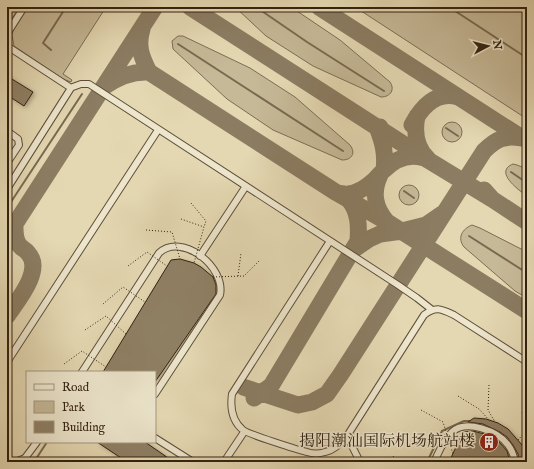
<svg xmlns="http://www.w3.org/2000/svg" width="534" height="469" viewBox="0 0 534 469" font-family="'IM FELL English','Noto Serif SC',serif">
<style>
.green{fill:#c6b997;stroke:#7c6d54}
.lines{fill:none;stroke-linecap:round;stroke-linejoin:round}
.stream{stroke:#786a51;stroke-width:2}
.taxiway{stroke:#8b7c62;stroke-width:17}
.building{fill:#8f8065;stroke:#322111;filter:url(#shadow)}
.minor-casing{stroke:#5e4f39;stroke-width:8}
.path{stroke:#322111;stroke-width:1;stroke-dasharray:1 2;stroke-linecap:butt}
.minor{stroke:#ede6cd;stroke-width:6}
.path-bridge{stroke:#322111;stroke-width:1;stroke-dasharray:1 2;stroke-linecap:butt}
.labels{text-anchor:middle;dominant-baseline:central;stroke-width:3;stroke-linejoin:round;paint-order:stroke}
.poi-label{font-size:16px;fill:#322111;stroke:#ede6cd;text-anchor:end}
</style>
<defs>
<filter id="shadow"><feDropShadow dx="2" dy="1.5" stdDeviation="2" flood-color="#0004"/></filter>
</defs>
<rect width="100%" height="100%" fill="#e4d8b2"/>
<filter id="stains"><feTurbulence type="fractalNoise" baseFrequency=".005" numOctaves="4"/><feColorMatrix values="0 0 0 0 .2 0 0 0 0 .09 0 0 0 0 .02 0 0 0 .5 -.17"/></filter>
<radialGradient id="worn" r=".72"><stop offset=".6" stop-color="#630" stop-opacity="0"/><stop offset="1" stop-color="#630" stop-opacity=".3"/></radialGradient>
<path class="green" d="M 7,7 L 20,7 L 7,25 Z
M 27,7 L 106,7 L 63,74 L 72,80 L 71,82 L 63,79 L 14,46 L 12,35 L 14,27 Z
M 235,7 L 291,7 L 340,40 L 390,82 C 395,89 391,97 381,97 L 313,66 L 266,36 Z
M 355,7 L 527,7 L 527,119 Z
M 178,36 L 183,36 L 250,68 L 295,97 L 350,145 C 356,153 352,160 342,160 L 273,130 L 227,99 L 173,49 L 172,41 Z
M442 132a10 10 0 1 1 20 0a10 10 0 1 1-20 0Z
M 513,164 L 517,165 L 527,169 L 527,196 C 520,191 493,172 513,164 Z
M399 195a10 10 0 1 1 20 0a10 10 0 1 1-20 0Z
M 472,225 L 480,228 L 527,252 L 527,298 L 515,291 L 464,247 C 457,238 462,229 472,225 Z"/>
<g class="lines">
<path class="stream" d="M 256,7 L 307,42 L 384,91
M 449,7 L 527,58
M 178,44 L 343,151
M 51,50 L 43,43 L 66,7
M 446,128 L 458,136
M 511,172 L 527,183
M 404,191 L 414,198
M 7,208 L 82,94
M 469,236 L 527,273
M 34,462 L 47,442
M 427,462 L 442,431 L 464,421 L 472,421"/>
<path class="taxiway" d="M 190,7 L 428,160 L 492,199
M 319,7 L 522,138
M 142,29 C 137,46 141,56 149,72 L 337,193 L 387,222
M 105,86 C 118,77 134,71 149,72
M 417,116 C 414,131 416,148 428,159
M 412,125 C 421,108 436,90 458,97
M 380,127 L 377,127 C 383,142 386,154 384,170
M 384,170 C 395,159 409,153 424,158
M 380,175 C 372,192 374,207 387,222 L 527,311
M 484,190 L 492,199 L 527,222
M 337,193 C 340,193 346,195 349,194 C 361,192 374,182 381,173
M 353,250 L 369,239 L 380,234 L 402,231 L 426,225 L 442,214
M 7,316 C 17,301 44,270 28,253 C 26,250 23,249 21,247 C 14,241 15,232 15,224 L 155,7
M 243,387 L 298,405 L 312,402 L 327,394 L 341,374 L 484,151 C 496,139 505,135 521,138
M 254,398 L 271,386 L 358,241 C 359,226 359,212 349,200"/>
</g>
<path class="building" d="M 7,76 L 33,92 L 24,106 L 7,95 Z
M 180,259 L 194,263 L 201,267 L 213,277 L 216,285 L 216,294 L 211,301 L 155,382 L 155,372 L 103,372 L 171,260 Z
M 474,418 L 486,419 L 498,423 L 508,429 L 522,445 L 525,451 L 527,462 L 519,462 L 518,454 L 513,445 L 507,437 L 500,432 L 483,424 L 468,422 Z
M 473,431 L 488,435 L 500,443 L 507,451 L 510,462 L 449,462 L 463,432 Z
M 97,442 L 145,442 L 174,462 L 127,462 Z"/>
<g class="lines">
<g class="minor-casing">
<path id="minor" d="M 7,34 L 24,7
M 7,46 L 71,88 L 7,189
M 70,88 L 81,84 L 89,84 L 398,285 L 417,298 L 431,309
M 7,131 L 18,139 L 19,145 L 7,163
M 330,241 L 232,394 C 230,408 232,421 243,430 C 248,434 298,450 307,452 C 313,454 319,454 325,452 C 335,450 340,443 347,436 L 424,315 C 436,306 441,309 454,315 L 527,362
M 200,256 L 246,186
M 7,362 L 158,130
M 82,372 L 159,253 C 182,232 226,267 220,295 L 155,394
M 347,436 L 360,462
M 155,438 L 193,462
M 15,462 L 25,458 L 37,442
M 224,462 L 244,432
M 434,462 C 439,452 443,440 452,432 C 466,419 498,431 508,445 C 512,450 514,456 515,462"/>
</g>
<path class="path" d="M 191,203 L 206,221 L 204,227
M 238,276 L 241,253
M 489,385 L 488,410 L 495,422
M 458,396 L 479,409 L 489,420
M 518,440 L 526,431 L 522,412
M 522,445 L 527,437
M 393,456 L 397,462"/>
<use href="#minor" class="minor"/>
<path class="path-bridge" d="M 181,219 L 204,227 L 194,263
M 146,230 L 172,232 L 180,259
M 128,266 L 147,252 L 167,266
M 213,277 L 244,276 L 259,261
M 103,304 L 123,287 L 145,302
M 85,330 L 106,316 L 126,334
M 64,364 L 82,351 L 106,367
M 421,410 L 443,422 L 453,454"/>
</g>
<defs>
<g id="building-disc" transform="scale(1)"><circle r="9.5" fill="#8f2418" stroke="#ede6cd"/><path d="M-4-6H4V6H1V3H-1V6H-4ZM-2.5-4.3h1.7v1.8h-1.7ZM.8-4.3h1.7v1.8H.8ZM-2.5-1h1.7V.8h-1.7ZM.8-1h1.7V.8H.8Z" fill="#fff"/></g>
</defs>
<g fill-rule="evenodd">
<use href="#building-disc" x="489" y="442"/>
</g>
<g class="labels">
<g class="poi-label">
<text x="475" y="442">揭阳潮汕国际机场航站楼</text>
</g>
</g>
<rect width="534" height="469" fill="none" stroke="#e4d8b2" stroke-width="24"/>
<rect x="8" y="8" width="518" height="453" fill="none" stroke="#322111" stroke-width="2"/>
<rect x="12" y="12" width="510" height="445" fill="none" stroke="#322111"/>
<rect x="26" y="371" width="130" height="72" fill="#ede6cd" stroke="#a29782"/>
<rect x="34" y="384" width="20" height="6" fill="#ede6cd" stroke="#a29782"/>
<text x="62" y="391" font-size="12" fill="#322111">Road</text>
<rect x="34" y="401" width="20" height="12" fill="#c6b997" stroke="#a29782"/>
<text x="62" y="411" font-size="12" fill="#322111">Park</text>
<rect x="34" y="421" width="20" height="12" fill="#8f8065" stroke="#a29782"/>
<text x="62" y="431" font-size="12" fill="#322111">Building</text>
<g transform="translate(488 46) rotate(83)" stroke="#ede6cd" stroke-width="3" paint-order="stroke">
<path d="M0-3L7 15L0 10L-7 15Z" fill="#322111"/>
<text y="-6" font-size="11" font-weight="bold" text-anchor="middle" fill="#322111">N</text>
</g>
<rect width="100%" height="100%" filter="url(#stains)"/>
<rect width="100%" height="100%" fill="url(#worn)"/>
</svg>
